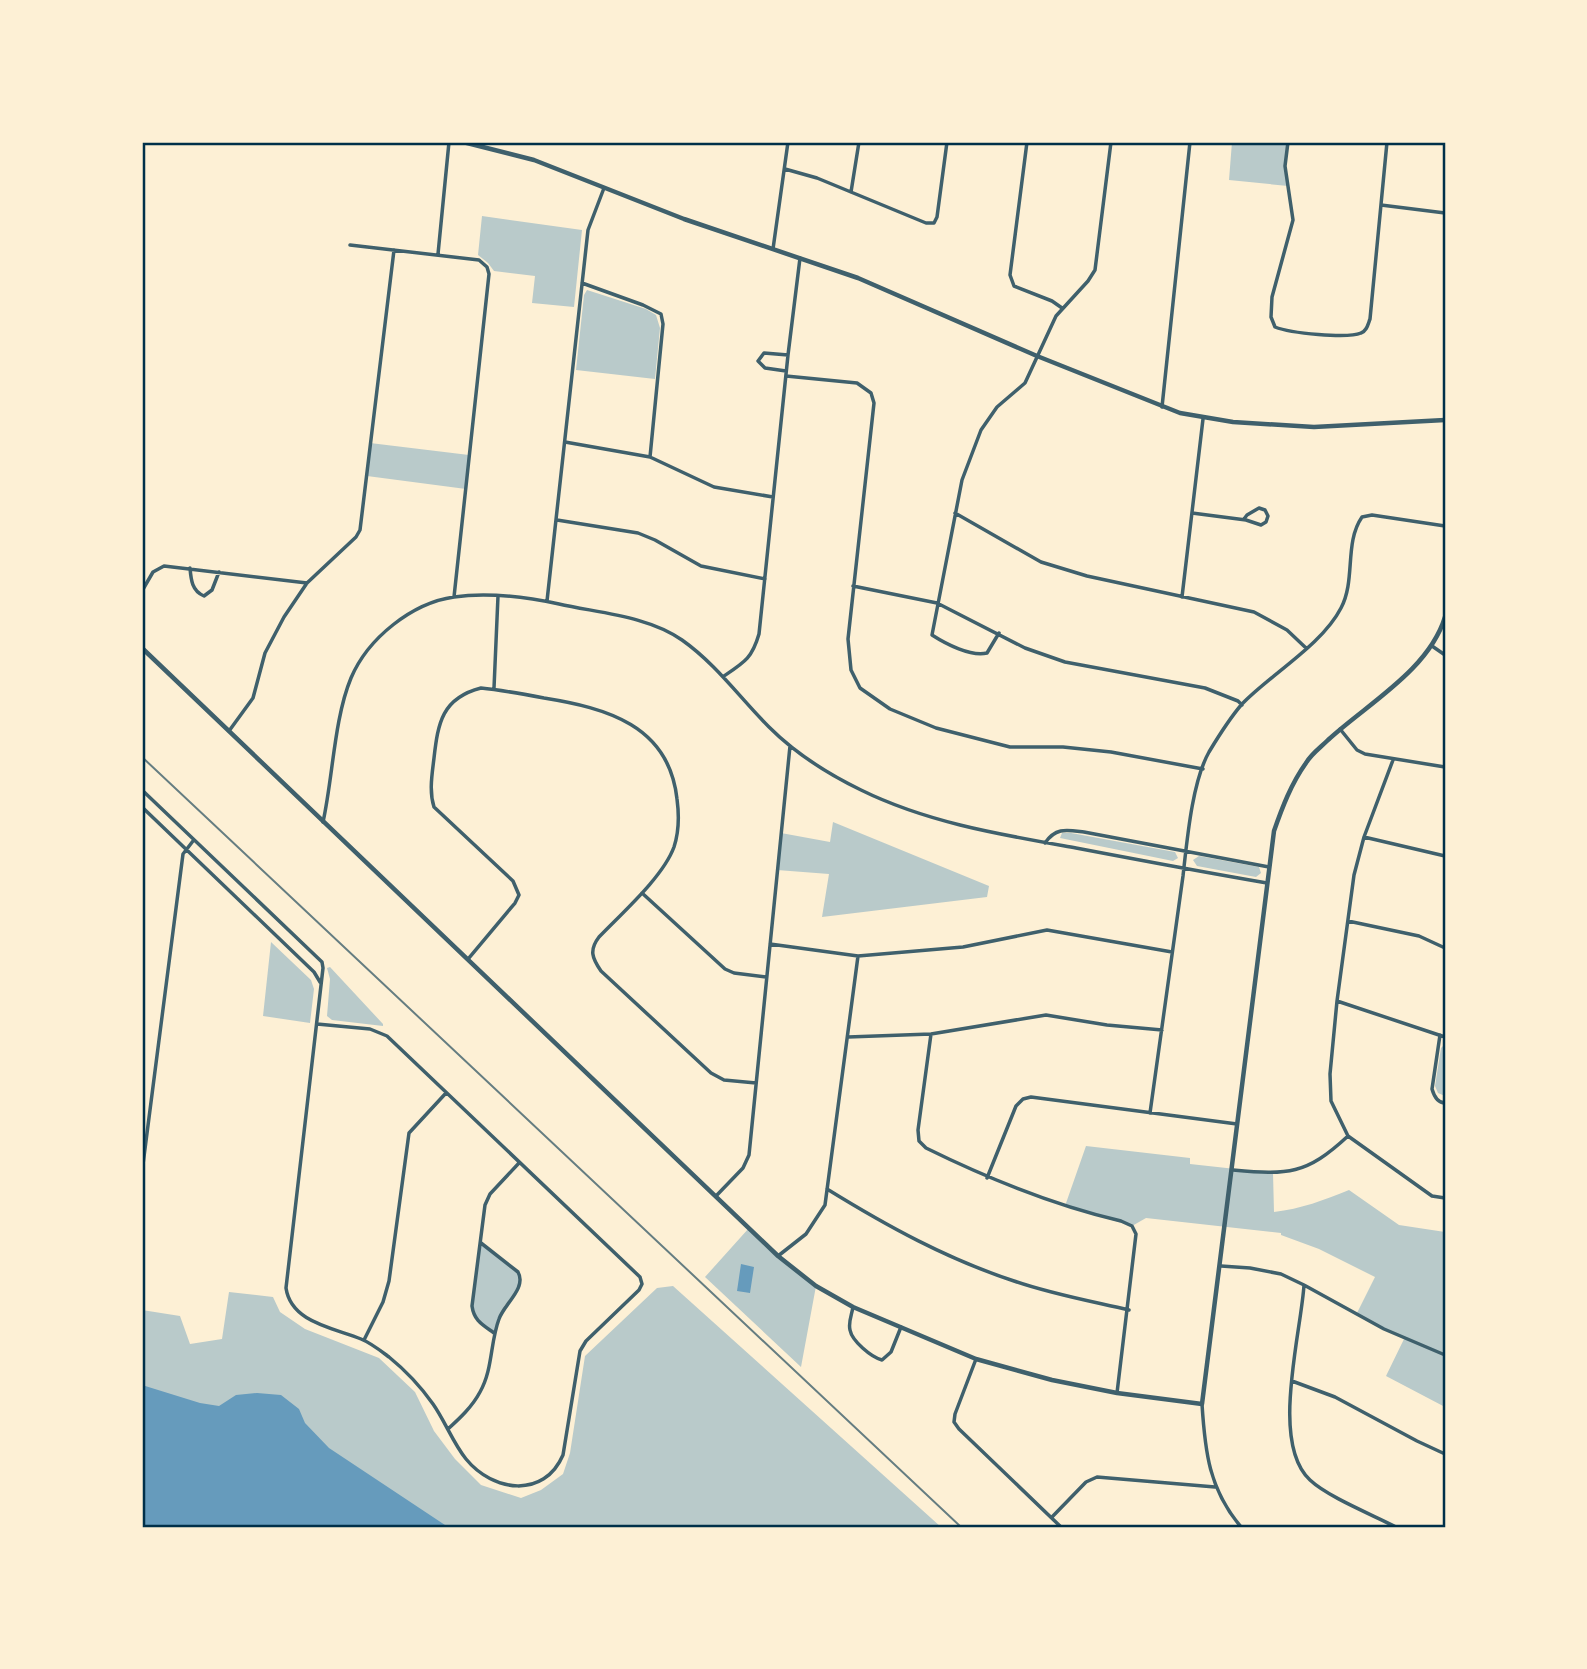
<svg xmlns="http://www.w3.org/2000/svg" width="1587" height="1669" viewBox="0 0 1587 1669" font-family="'Golos Text',sans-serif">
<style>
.green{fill:#b9caca}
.water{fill:#669bbc}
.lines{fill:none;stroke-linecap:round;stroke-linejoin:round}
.minor{stroke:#3f606c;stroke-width:3.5}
.tertiary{stroke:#3f606c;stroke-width:4.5}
.tram{stroke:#657d81;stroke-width:2}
.neatline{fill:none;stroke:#003049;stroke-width:2.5}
</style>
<rect width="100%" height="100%" fill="#fdf0d5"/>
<path class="green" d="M 1232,142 L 1288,142 L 1285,166 L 1288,186 L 1229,180 Z
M 482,216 L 582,230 L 574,307 L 532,303 L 535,276 L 494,271 L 488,263 L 478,255 Z
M 587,290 L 646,309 L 656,315 L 660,328 L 655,379 L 576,370 L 584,295 Z
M 370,443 L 469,455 L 466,489 L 367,476 Z
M 833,822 L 989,886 L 987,897 L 822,917 L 829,874 L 777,870 L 781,833 L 830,842 Z
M 1071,833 L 1175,852 L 1178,858 L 1173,861 L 1060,838 L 1062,833 Z
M 1199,856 L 1259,867 L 1261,873 L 1256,877 L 1197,866 L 1193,860 Z
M 271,942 L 311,980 L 314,989 L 310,1023 L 263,1016 Z
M 330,967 L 383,1024 L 383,1026 L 332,1020 L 327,1016 L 330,979 L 327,968 Z
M 1445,1044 L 1445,1096 L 1438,1093 L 1435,1086 L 1441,1048 Z
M 1086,1146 L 1190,1158 L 1190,1164 L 1273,1173 L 1274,1212 C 1301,1209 1324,1200 1349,1190 L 1399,1225 L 1445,1232 L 1445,1407 L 1386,1376 L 1404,1339 L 1356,1315 L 1375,1277 L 1319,1249 L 1281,1235 L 1281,1233 L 1146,1218 L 1132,1226 L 1065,1206 Z
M 749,1228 L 816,1286 L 801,1367 L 705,1277 Z
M 481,1243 L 518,1272 L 521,1286 L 504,1306 L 495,1334 L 478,1322 L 472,1306 Z
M 673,1286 L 941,1527 L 239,1527 L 142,1452 L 142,1310 L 180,1316 L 190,1344 L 222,1339 L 229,1292 L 273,1297 L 280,1312 L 305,1329 L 379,1358 L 415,1392 L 434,1431 L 455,1459 L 481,1485 L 521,1498 L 541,1490 L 563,1474 L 570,1453 L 585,1356 L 657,1288 Z"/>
<path class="water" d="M 741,1264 L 754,1267 L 750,1293 L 737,1291 Z
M 142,1385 L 200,1403 L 219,1406 L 236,1395 L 257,1393 L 281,1395 L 299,1409 L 305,1423 L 329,1448 L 448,1527 L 142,1527 Z"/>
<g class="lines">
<path class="minor" d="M 1027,142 L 1010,275 L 1014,286 L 1052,301 L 1062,308
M 1288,142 L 1285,166 L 1293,220 L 1272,297 L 1271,317 L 1275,327 C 1290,333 1347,339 1361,333 C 1367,331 1368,324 1370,319 L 1387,142
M 785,169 L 817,178 L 926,223 L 934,223 L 937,217 L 947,142
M 851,192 L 859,142
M 1381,205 L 1445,213
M 350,245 L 479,260 L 487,267 L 489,274 L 454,597
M 773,249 L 788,142
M 438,254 L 449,142
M 582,283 L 643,305 L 661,314 L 663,324 L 650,457
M 786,371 L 765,368 L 758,361 L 764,353 L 788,355
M 786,376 L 857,383 L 871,393 L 874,403 L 848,639 L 851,670 L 860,688 L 890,709 L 936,728 L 1010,747 L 1063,747 L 1111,752 L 1203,769
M 1162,407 L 1190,142
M 565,442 L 650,457 L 714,487 L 773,497
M 955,513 L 1041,562 L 1087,576 L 1254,612 L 1287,630 L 1306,648
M 1192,513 L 1246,520 L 1261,525 L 1266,522 L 1268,516 L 1265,510 L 1259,508 L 1247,515 L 1244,519
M 557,520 L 638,533 L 655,540 L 701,566 L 765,579
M 190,568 C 191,580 192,591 204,596 L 212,590 L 219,572
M 853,586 L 937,603 L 1025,648 L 1065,662 L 1205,688 L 1238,701 L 1242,705
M 142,591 L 153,572 L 164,566 L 307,583
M 1182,597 L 1203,419
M 547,601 L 588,230 L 604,188
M 999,633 L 987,653 C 971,657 946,644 932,635 L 962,480 L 981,430 L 997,407 L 1025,383 L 1056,316 L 1088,281 L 1095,270 L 1111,142
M 1432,646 L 1445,655
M 724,676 C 745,662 752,658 759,634 L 788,355 L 800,258
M 494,688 L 498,596
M 1340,729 L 1357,750 L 1365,754 L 1445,767
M 229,731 L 253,698 L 265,653 L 284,617 L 307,583 L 356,537 L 360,530 L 394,250
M 1393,760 L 1364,837 L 1354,875 L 1337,1001 L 1330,1074 L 1331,1101 L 1348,1136 L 1432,1196 L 1445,1198
M 142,790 L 322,962 L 323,968 L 286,1288 C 291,1323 335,1328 361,1339 C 371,1343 381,1351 389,1357 C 405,1370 421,1387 433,1404 C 445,1421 453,1443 466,1459 C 493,1492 544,1499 563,1455 L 580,1351 L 586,1341 L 639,1290 L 642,1284 L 640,1277 L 387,1036 L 370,1029 L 317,1024
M 142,807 L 314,972 L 320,982
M 323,822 C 333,777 334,719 351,678 C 368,638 412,603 454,597 C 487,592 526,597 559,604 C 599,613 648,616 682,640 C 716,664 740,698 769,727 C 795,753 828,774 861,790 C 928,823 1003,835 1076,848 C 1139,860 1203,872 1267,883
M 1364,837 L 1445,856
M 1045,843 C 1056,827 1067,830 1084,832 L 1269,867
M 642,893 L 725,969 L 734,973 L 766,977
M 1348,921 L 1419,936 L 1445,948
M 770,944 L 858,956 L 963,947 L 1047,930 L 1172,952
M 468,959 L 515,903 L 519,895 L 513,881 L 434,807 C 429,791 432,775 434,758 C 438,723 442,698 481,688 C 502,690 523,694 544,698 C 606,708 669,725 677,799 C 679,814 679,832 674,847 C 663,877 622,913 599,937 C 589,950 592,958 601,971 L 711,1073 L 724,1080 L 756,1083
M 1337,1001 L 1445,1037
M 931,1034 L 918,1130 L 919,1141 L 926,1148 C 989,1179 1052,1205 1121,1221 L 1132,1226 L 1136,1234 L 1117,1393
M 1440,1035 L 1432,1089 C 1434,1096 1437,1103 1445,1103
M 848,1037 L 931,1034 L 1046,1015 L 1107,1025 L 1162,1030
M 1150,1113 C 1161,1034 1172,955 1183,876 C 1187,841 1192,782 1209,752 C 1218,737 1230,718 1242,704 C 1271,674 1322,645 1341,608 C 1356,580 1344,543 1362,517 L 1372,515 L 1445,526
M 1233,1170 C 1288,1175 1306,1175 1348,1136
M 142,1172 L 183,854 L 193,841
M 987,1178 L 1016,1106 L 1023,1099 L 1031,1097 L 1237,1124
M 827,1189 C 887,1226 947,1259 1014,1281 C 1051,1294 1090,1301 1129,1310
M 716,1196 L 743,1168 L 749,1155 L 790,746
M 778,1256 L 806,1234 L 825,1205 L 858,956
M 1221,1266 L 1250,1268 L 1281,1274 L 1304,1285 L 1384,1329 L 1445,1355
M 1304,1285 C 1301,1334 1270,1443 1310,1480 C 1328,1497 1373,1515 1396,1527
M 853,1307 C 852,1314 848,1322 850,1330 C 852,1341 871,1357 882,1360 L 891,1352 L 901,1327
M 494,1333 C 483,1325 474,1321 472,1306 L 485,1205 L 490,1194 L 519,1163
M 364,1340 L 383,1302 L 389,1281 L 409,1133 L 446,1093
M 976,1359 L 955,1414 L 954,1422 L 959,1429 L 1061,1527
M 1292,1381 L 1335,1397 L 1417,1441 L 1445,1454
M 1202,1404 C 1205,1452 1209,1489 1241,1527
M 448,1429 C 460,1418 472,1407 480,1392 C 493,1369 490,1343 499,1319 C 504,1304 527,1288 518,1272 L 481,1243
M 1052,1517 L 1086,1482 L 1097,1477 L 1215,1487"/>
<path class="tertiary" d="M 463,142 L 534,160 L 684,219 L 858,278 L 1037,356 L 1180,413 L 1233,422 L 1314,427 L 1445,420
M 142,648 L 778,1256 L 816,1286 L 853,1307 L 976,1359 L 1052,1380 L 1117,1393 L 1202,1404 L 1274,831 C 1282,808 1291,784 1306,763 C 1311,754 1321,747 1328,740 C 1367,704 1429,670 1445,617"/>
<path class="tram" d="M 142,757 L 961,1527"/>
</g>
<rect width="1587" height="1669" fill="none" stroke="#fdf0d5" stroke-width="287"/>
<rect x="144" y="144" width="1300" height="1382" class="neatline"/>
</svg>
